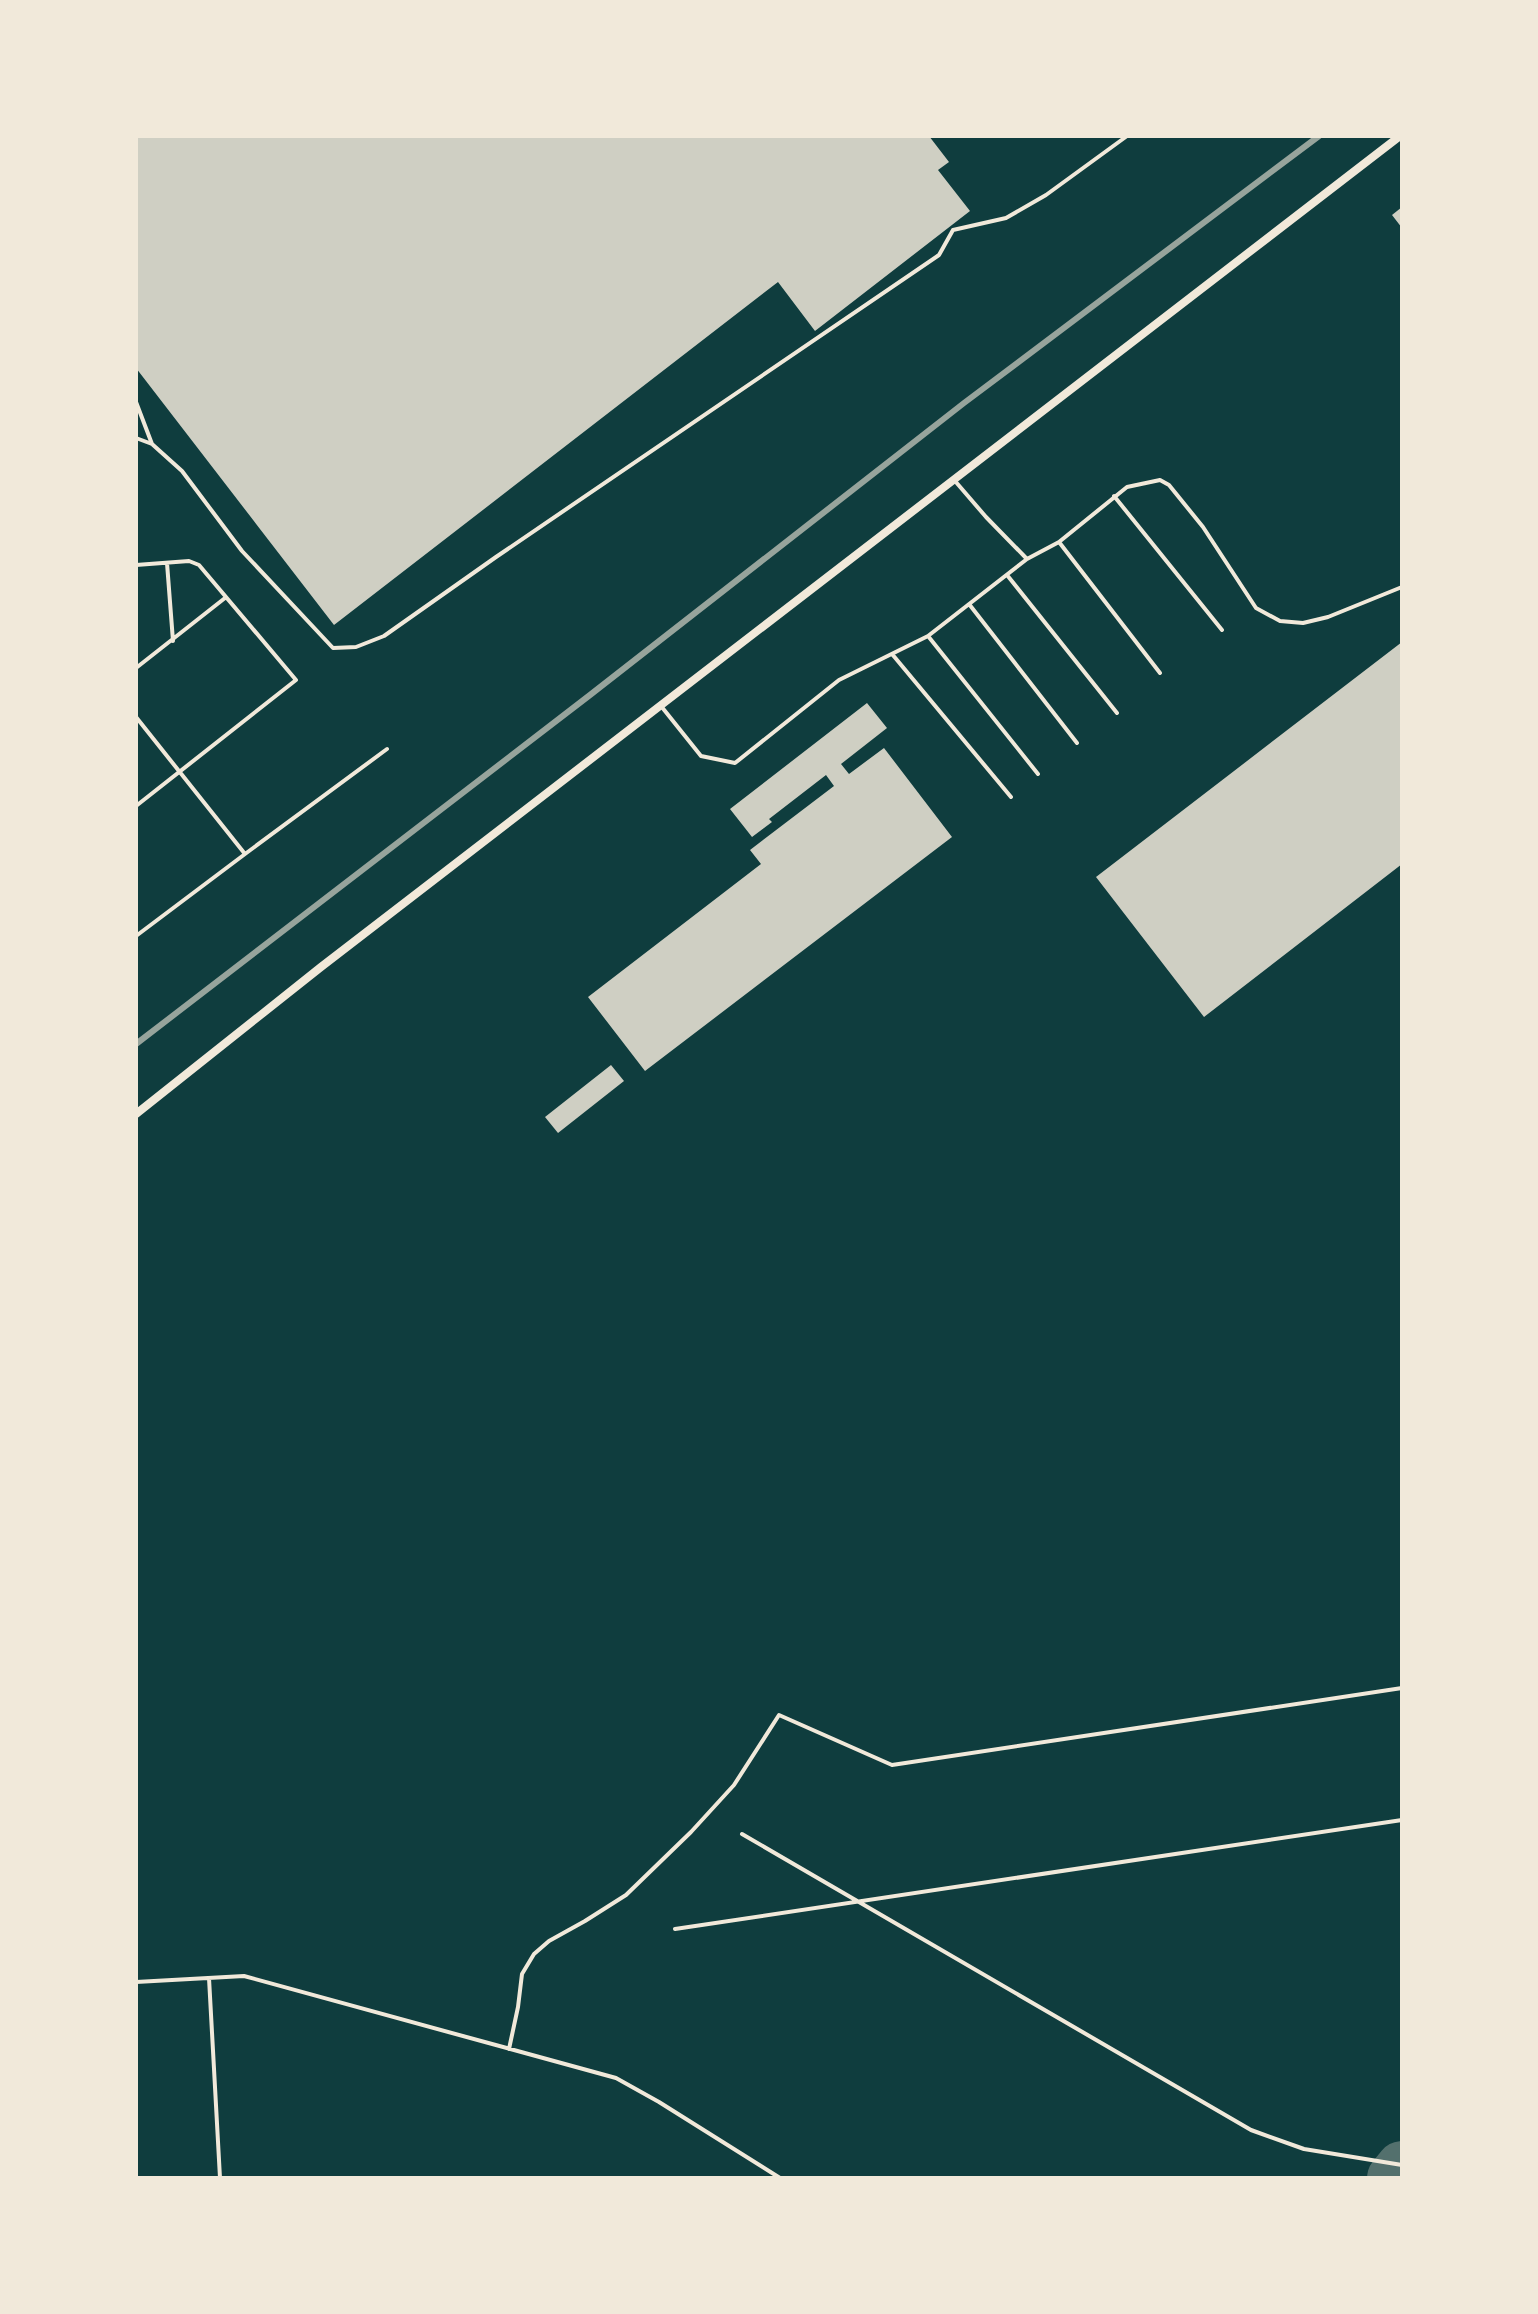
<svg xmlns="http://www.w3.org/2000/svg" width="1538" height="2314" viewBox="0 0 1538 2314" font-family="'Work Sans',sans-serif">
<style>
.lines{fill:none;stroke-linecap:round;stroke-linejoin:round}
.taxiway{stroke:#53706d;stroke-width:52}
.building{fill:#cfcfc3}
.service{stroke:#f1e9da;stroke-width:4}
.minor{stroke:#f1e9da;stroke-width:8}
.rail{stroke:#97a49c;stroke-width:6}
</style>
<rect width="100%" height="100%" fill="#0f3d3e"/>
<g class="lines">
<path class="taxiway" d="M 1393,2178 L 1402,2167"/>
</g>
<path class="building" d="M 136,136 L 929,136 L 949,162 L 938,170 L 970,211 L 815,331 L 778,282 L 334,625 L 136,368 Z
M 1402,207 L 1402,228 L 1392,215 Z
M 1402,642 L 1402,864 L 1204,1017 L 1096,877 Z
M 867,703 L 887,728 L 841,764 L 849,774 L 884,748 L 952,837 L 645,1071 L 588,997 L 761,864 L 750,850 L 834,786 L 826,775 L 769,819 L 772,822 L 752,837 L 730,809 Z
M 611,1065 L 624,1081 L 558,1133 L 545,1117 Z"/>
<g class="lines">
<path class="service" d="M 136,402 L 152,444
M 136,438 L 152,444 L 182,471 L 242,551 L 333,648 L 356,647 L 384,636 L 496,557 L 939,255 L 953,230 L 1006,218 L 1046,195 L 1127,136
M 955,481 L 986,517 L 1027,559 L 1059,542 L 1127,487 L 1160,480 L 1169,485 L 1203,527 L 1256,608 L 1280,621 L 1303,623 L 1328,617 L 1402,587
M 1114,496 L 1222,630
M 1059,542 L 1160,673
M 167,563 L 173,641
M 136,565 L 189,561 L 199,565 L 296,680 L 136,806
M 1007,575 L 1117,713
M 969,604 L 1077,743
M 928,636 L 1038,774
M 892,654 L 1011,797
M 136,668 L 225,598
M 661,706 L 701,756 L 735,763 L 839,680 L 928,636 L 1027,559
M 136,717 L 245,854 L 387,749
M 136,936 L 245,854
M 742,1834 L 1251,2130 L 1304,2149 L 1402,2165
M 675,1929 L 1402,1820
M 209,1978 L 220,2178
M 136,1982 L 244,1976 L 616,2078 L 659,2102 L 780,2178
M 509,2049 L 518,2007 L 522,1974 L 534,1954 L 549,1941 L 585,1921 L 626,1895 L 691,1832 L 734,1785 L 779,1715 L 892,1765 L 1402,1688"/>
<path class="minor" d="M 136,1114 L 321,967 L 1400,136"/>
<path class="rail" d="M 136,1044 L 590,695 L 964,403 L 1319,136"/>
</g>
<rect width="1538" height="2314" fill="none" stroke="#f1e9da" stroke-width="276"/>
</svg>
